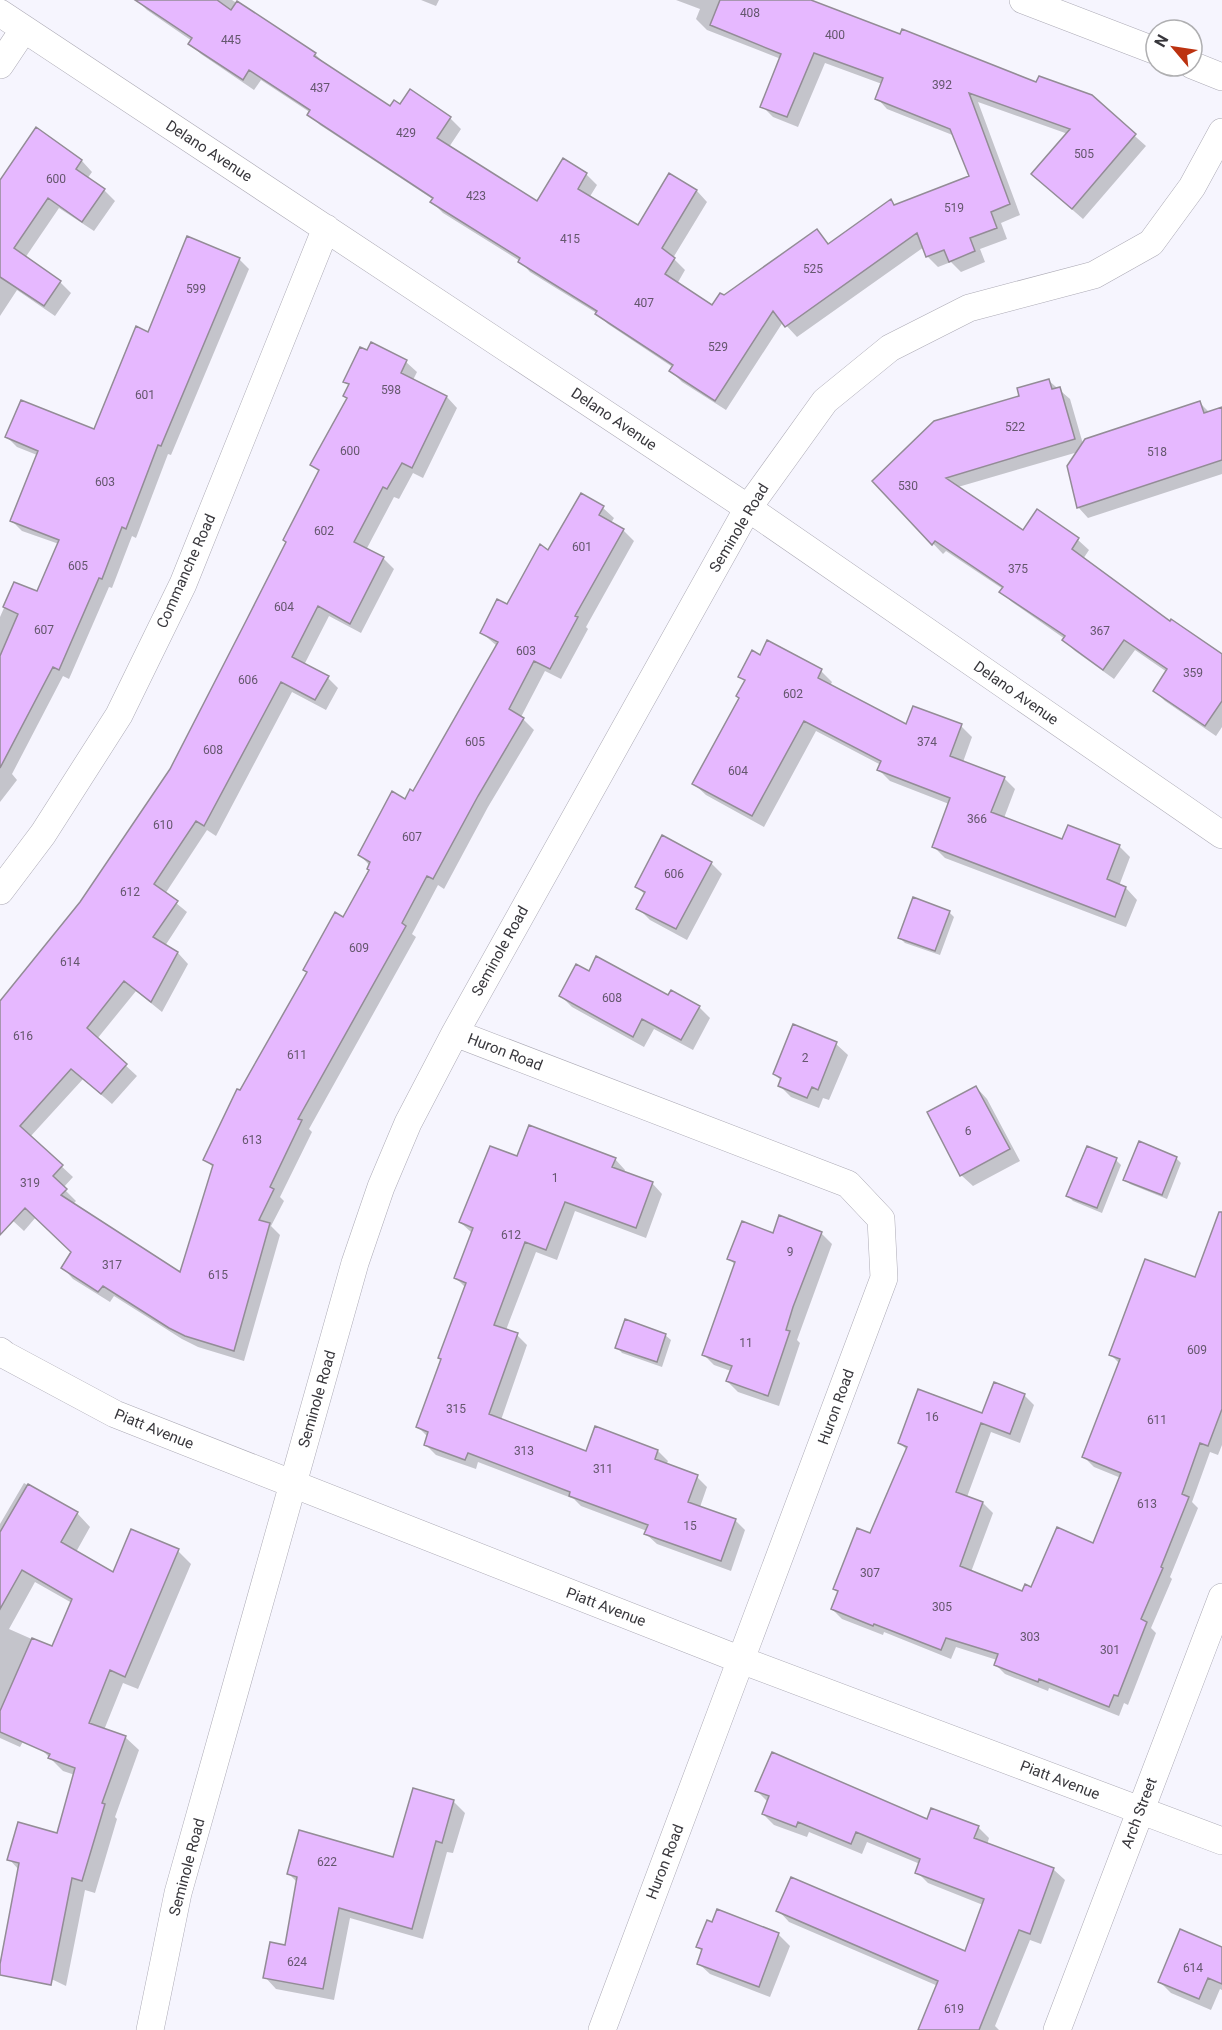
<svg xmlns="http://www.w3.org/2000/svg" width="1222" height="2030" viewBox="0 0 1222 2030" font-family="Roboto,sans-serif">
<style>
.shadow{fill:#0003;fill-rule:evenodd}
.building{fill:#e6b8ff;stroke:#938c96;stroke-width:1.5}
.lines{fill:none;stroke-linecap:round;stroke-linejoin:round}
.street-casing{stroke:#acaab5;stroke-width:28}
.street{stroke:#fff;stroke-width:27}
.labels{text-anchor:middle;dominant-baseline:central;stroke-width:4.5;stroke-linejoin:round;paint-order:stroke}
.number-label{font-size:12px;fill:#64576d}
.street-label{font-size:15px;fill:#38373c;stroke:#fff}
</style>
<rect width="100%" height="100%" fill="#f6f5fe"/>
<path class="shadow" d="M 137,0 L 232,0 L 315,54 L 326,65 L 390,108 L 401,106 L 450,118 L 461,129 L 449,147 L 537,203 L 563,160 L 586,174 L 597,185 L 589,198 L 638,228 L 669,175 L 697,191 L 707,202 L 673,258 L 685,270 L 677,284 L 713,308 L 724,297 L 817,231 L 830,245 L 891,201 L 895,206 L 971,177 L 955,136 L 887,109 L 877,98 L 882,84 L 825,63 L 798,127 L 773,117 L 762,106 L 781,59 L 707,30 L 696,19 L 700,9 L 676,0 L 806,0 L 1037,84 L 1091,97 L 1146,146 L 1083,219 L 1044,185 L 1068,134 L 978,102 L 1020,215 L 1001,223 L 1007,239 L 980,249 L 985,262 L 961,272 L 951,262 L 938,267 L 927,256 L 924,247 L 797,337 L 783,322 L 726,410 L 682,382 L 671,371 L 674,368 L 608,324 L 598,314 L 530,272 L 520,261 L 443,213 L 432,202 L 434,200 L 320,125 L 309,114 L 311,113 L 261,80 L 254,90 L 201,54 L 190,44 L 192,41 L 147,10 Z
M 421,0 L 439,0 L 436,6 Z
M 36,129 L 82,161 L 92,172 L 87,179 L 104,190 L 115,201 L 94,231 L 59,208 L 25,258 L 60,282 L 71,293 L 55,316 L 17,290 L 0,316 L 0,182 Z
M 239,259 L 249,269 L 171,455 L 168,454 L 136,538 L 132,536 L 112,588 L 109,587 L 69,679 L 63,676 L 12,774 L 17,780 L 0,802 L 0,617 L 15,583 L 38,593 L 59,544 L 22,531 L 12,521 L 37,455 L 17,447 L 7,437 L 94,431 L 149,334 Z
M 372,344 L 406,362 L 417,372 L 413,380 L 447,397 L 457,408 L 423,478 L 413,473 L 399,499 L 394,497 L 366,550 L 383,558 L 394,569 L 361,633 L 329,616 L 304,665 L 328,678 L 338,688 L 326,710 L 292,692 L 216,836 L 207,830 L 165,894 L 187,912 L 165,946 L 178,953 L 188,964 L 162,1012 L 136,991 L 97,1039 L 137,1076 L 112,1104 L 83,1079 L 30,1137 L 73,1177 L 63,1188 L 76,1201 L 73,1204 L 181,1274 L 214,1168 L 205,1159 L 240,1092 L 370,871 L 370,866 L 360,855 L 414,793 L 497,646 L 482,633 L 507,606 L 549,552 L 603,508 L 614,518 L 611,523 L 623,530 L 634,541 L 586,627 L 588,629 L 561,679 L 545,671 L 521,717 L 534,730 L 488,807 L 444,889 L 438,885 L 412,934 L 416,937 L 309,1129 L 312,1132 L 280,1197 L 284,1201 L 271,1226 L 280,1235 L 244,1361 L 198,1347 L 182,1339 L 114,1296 L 110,1302 L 73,1279 L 63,1268 L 73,1252 L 36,1217 L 24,1231 L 0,1209 L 0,1003 L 82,902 L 172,770 L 287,542 L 319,472 L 312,464 L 348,399 L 350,386 L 345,381 Z
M 1048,380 L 1070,399 L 1083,444 L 1200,403 L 1210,413 L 1222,449 L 1222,474 L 1088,518 L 1078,507 L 1078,452 L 958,487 L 1023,532 L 1037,511 L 1078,540 L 1089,550 L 1083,559 L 1170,623 L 1222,656 L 1222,727 L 1216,736 L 1165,701 L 1155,691 L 1167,672 L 1135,650 L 1114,679 L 1075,651 L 1064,640 L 1065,639 L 1012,602 L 1001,592 L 1003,589 L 946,551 L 943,554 L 874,481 Z
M 760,657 L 821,671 L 832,682 L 830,686 L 907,726 L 961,726 L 972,737 L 963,762 L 1004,778 L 1015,789 L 1004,818 L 1063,841 L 1119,846 L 1130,857 L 1119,886 L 1126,888 L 1137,900 L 1126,927 L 945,858 L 933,846 L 949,804 L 890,781 L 879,770 L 881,765 L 816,731 L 764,827 L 706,795 L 694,784 L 740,698 L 745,682 L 740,676 Z
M 711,863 L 722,874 L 687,940 L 650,920 L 638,908 L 645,895 L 637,886 Z
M 949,912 L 954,917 L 940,955 L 905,943 L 900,938 Z
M 589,973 L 699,1007 L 710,1018 L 693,1050 L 654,1029 L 644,1047 L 572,1007 L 561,996 Z
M 794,1026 L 836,1044 L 848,1055 L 829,1100 L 823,1098 L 819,1108 L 791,1097 L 780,1086 L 782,1081 L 774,1074 Z
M 976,1087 L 987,1099 L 1020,1161 L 973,1186 L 961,1175 Z
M 518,1158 L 615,1159 L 625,1170 L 624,1173 L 652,1183 L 662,1194 L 646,1238 L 575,1211 L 557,1260 L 536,1252 L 506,1330 L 517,1335 L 527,1345 L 501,1420 L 587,1453 L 658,1451 L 668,1461 L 666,1465 L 697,1477 L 707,1487 L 700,1507 L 735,1520 L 745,1530 L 731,1571 L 657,1544 L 646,1534 L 647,1531 L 581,1506 L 574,1499 L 478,1462 L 476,1469 L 436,1455 L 425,1444 L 428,1437 L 418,1427 L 442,1360 L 439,1358 L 465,1287 L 456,1278 L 472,1233 L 460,1222 Z
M 1176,1158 L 1181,1163 L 1167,1199 L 1130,1184 L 1125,1179 Z
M 1116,1160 L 1121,1165 L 1102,1213 L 1073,1201 L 1068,1196 Z
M 1222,1212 L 1222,1445 L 1218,1455 L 1210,1452 L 1192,1502 L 1198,1508 L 1170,1577 L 1172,1579 L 1151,1628 L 1156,1633 L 1128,1705 L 1124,1703 L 1119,1716 L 1049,1688 L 1048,1691 L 1005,1674 L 995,1664 L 997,1660 L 956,1647 L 951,1659 L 884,1632 L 883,1635 L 842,1619 L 832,1609 L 839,1593 L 835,1589 L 870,1535 L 907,1450 L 900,1443 L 982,1415 L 1024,1395 L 1034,1405 L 1020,1443 L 991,1432 L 967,1497 L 983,1503 L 993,1513 L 971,1572 L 1023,1593 L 1094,1545 L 1121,1478 L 1094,1467 L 1084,1457 L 1120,1364 L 1110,1354 L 1196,1279 Z
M 821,1233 L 832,1244 L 797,1340 L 800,1343 L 779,1406 L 738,1392 L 727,1381 L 731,1371 L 714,1365 L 704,1355 L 735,1265 L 729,1258 L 774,1235 Z
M 665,1335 L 671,1340 L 662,1367 L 622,1353 L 617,1347 Z
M 24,1483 L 77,1513 L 90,1527 L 76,1552 L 114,1575 L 178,1551 L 191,1564 L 138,1689 L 123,1683 L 104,1730 L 125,1737 L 139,1750 L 115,1817 L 117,1819 L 95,1893 L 85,1890 L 66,1986 L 18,1963 L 19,1870 L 9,1859 L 58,1835 L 75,1775 L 63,1771 L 41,1749 L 64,1664 L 20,1747 L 0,1738 L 0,1524 ZM 35,1582 L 72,1603 L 52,1648 L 9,1629 Z
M 757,1791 L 928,1821 L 978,1827 L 989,1838 L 987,1845 L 1053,1869 L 1065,1880 L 1041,1944 L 1030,1940 L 995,2026 L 999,2030 L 919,2030 L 938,1986 L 789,1922 L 778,1910 L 966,1953 L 983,1905 L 928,1883 L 917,1872 L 920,1864 L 867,1842 L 862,1854 L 809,1832 L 807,1837 L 774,1825 L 763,1814 L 768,1802 Z
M 453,1801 L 465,1813 L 453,1853 L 447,1852 L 423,1939 L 350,1918 L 334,2000 L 276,1989 L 265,1977 L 286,1947 L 298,1883 L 288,1873 L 394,1859 Z
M 718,1911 L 779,1935 L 790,1946 L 770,1997 L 710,1974 L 698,1963 L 703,1952 L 698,1947 L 713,1924 Z
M 1222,1948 L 1222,1990 L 1220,1989 L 1211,2010 L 1171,1993 L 1160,1982 Z"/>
<path class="building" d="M 135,0 L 217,0 L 231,10 L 237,1 L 316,53 L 314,56 L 390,106 L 394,100 L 400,104 L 410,89 L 451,117 L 437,138 L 537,201 L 563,158 L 587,173 L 578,189 L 638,225 L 669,173 L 697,190 L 662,248 L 675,258 L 665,274 L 712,305 L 720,293 L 724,295 L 817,229 L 828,244 L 891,199 L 894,205 L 969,176 L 950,129 L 875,99 L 883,78 L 814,53 L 787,117 L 760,107 L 781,54 L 710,25 L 720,0 L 811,0 L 900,34 L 902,29 L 1036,82 L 1039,76 L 1092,95 L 1136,134 L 1072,209 L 1031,174 L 1070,129 L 969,93 L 1010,204 L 991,212 L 997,228 L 970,238 L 975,251 L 949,262 L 944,250 L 926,257 L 917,233 L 785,327 L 773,311 L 715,401 L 669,371 L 673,365 L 595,314 L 597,311 L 518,262 L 520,258 L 430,202 L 433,198 L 307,115 L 310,110 L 249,70 L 243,80 L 188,44 L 192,38 Z
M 36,127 L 82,160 L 76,169 L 105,189 L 82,222 L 48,198 L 14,248 L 61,281 L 44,306 L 0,277 L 0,180 Z
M 187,236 L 240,258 L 161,446 L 158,445 L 126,529 L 122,527 L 102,579 L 99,578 L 59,670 L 53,667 L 0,768 L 0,656 L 18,614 L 3,607 L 14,582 L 37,591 L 59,540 L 10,521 L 38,451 L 5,437 L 21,400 L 94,429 L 136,326 L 148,332 Z
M 371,342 L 407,360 L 401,373 L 447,396 L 412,468 L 402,463 L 387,489 L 383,487 L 354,542 L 384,557 L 350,624 L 318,606 L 292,657 L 329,676 L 315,700 L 281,682 L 204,826 L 196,821 L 154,884 L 178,901 L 153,937 L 178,952 L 151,1002 L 124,981 L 87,1028 L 127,1064 L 101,1094 L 71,1069 L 20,1126 L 63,1165 L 53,1176 L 67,1189 L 61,1195 L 180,1272 L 213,1165 L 203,1160 L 237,1089 L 240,1090 L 307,972 L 303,970 L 335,912 L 343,917 L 369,870 L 367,869 L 370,862 L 358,855 L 392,791 L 405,799 L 410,789 L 413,791 L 498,642 L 480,633 L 497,599 L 507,604 L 540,544 L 548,550 L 581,493 L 604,506 L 599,515 L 624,529 L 575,616 L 578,617 L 550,669 L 534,661 L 509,709 L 524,718 L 478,796 L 433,879 L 427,876 L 402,923 L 406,926 L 298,1119 L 302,1120 L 270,1187 L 274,1189 L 259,1220 L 270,1223 L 234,1351 L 185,1336 L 169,1328 L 103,1286 L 98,1292 L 61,1268 L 71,1252 L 25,1208 L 0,1235 L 0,1001 L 80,902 L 170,769 L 247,619 L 286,542 L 283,540 L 319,470 L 310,465 L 347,398 L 343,396 L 349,384 L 343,382 L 360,347 L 367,350 Z
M 1049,379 L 1052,389 L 1060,387 L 1075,439 L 946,478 L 1023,530 L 1037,509 L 1079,538 L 1072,549 L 1170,621 L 1171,619 L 1222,654 L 1222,701 L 1205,726 L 1153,691 L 1167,669 L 1124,640 L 1103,670 L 1062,640 L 1065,636 L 999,592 L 1003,587 L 935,541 L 932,545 L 872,481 L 934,421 L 1019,396 L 1017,388 Z
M 1200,401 L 1204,413 L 1222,407 L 1222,460 L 1077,508 L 1067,466 L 1085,439 Z
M 767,640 L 822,669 L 818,678 L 906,724 L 913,706 L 962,724 L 950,756 L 1005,777 L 991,812 L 1062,839 L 1068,825 L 1120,845 L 1107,879 L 1126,887 L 1115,917 L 932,847 L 950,798 L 877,770 L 881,761 L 804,721 L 752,816 L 692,784 L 739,698 L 736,696 L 745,680 L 738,677 L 752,650 L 760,655 Z
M 662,835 L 712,862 L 676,929 L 636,909 L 645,892 L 635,887 Z
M 913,897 L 950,911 L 935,951 L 898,938 Z
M 596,956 L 668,995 L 671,990 L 700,1006 L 681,1040 L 642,1019 L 633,1037 L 559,996 L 576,964 L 589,971 Z
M 793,1024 L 837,1042 L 818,1090 L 812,1087 L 807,1098 L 778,1086 L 781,1078 L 773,1074 Z
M 976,1086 L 1010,1149 L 960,1176 L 927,1112 Z
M 529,1125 L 616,1158 L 612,1167 L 653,1182 L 636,1228 L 565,1202 L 546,1250 L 525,1242 L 494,1325 L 518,1333 L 489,1414 L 586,1451 L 595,1426 L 658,1450 L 655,1459 L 698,1475 L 688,1502 L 736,1519 L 721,1561 L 644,1534 L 648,1525 L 569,1496 L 570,1492 L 468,1453 L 465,1460 L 424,1445 L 428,1432 L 416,1427 L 441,1359 L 438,1358 L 466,1283 L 454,1278 L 473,1228 L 459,1222 L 490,1146 L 517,1156 Z
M 1139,1141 L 1177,1157 L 1162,1195 L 1123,1180 Z
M 1087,1146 L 1117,1158 L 1097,1208 L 1066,1196 Z
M 1219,1212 L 1222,1212 L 1222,1409 L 1208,1446 L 1200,1443 L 1182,1494 L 1189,1497 L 1161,1567 L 1163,1568 L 1141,1619 L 1147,1622 L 1118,1696 L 1114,1695 L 1109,1707 L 1039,1679 L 1038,1682 L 994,1665 L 998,1654 L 946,1638 L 941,1650 L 874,1624 L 873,1626 L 831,1609 L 838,1591 L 833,1589 L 857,1528 L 870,1533 L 907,1447 L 898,1443 L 918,1389 L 982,1413 L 994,1382 L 1025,1394 L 1010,1434 L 981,1423 L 956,1492 L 983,1502 L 960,1566 L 1022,1591 L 1025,1584 L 1031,1587 L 1057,1527 L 1093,1543 L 1121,1473 L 1082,1457 L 1120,1359 L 1109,1355 L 1145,1259 L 1195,1277 Z
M 779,1215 L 822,1232 L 793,1307 L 786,1330 L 790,1331 L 768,1396 L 726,1381 L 732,1366 L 702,1355 L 735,1262 L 727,1259 L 742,1221 L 773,1233 Z
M 625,1319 L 666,1334 L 657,1362 L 615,1348 Z
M 28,1484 L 78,1512 L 61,1542 L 113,1572 L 131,1529 L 179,1549 L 125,1677 L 110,1670 L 89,1723 L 126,1736 L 102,1803 L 105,1804 L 82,1881 L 72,1878 L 51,1985 L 0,1975 L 0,1964 L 19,1863 L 7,1860 L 18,1822 L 57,1833 L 75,1768 L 48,1758 L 50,1754 L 0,1732 L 0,1711 L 32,1638 L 52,1646 L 72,1599 L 22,1570 L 0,1609 L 0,1532 Z
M 772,1752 L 927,1819 L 931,1808 L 979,1826 L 974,1838 L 1054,1868 L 1030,1934 L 1019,1930 L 979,2030 L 918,2030 L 938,1981 L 776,1911 L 791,1877 L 965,1951 L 984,1899 L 915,1873 L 920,1859 L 856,1832 L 851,1844 L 798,1822 L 796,1827 L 762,1814 L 769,1796 L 755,1791 Z
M 413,1788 L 454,1800 L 442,1843 L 436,1841 L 412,1929 L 339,1908 L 323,1989 L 263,1978 L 270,1942 L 285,1945 L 297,1877 L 287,1874 L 299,1830 L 393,1857 Z
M 717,1909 L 779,1933 L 759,1987 L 697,1964 L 702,1949 L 696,1947 L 707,1920 L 712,1922 Z
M 1180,1929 L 1222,1947 L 1222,1984 L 1208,1978 L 1199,1999 L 1158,1982 Z"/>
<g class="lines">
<g class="street-casing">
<path id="street" d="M 1023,0 L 1156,51
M 0,13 L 748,508 L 1222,835
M 0,65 L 24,29
M 1192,65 L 1222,77
M 0,891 L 43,834 L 119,715 L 183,584 L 326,228
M 455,1033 L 848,1184 L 881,1219 L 884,1278 L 602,2030
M 0,1351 L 5,1355 L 115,1414 L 741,1660 L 1222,1841
M 150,2030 L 178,1893 L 355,1263 L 381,1187 L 408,1123 L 455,1033 L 748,508 L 825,401 L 890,348 L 969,308 L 1094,275 L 1151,243 L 1192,187 L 1222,132
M 1057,2030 L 1222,1597"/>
</g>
<use href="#street" class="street"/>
</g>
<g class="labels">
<g class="number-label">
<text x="750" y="13">408</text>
<text x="835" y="35">400</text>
<text x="231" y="40">445</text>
<text x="942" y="85">392</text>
<text x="320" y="88">437</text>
<text x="406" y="133">429</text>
<text x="1084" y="154">505</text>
<text x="56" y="179">600</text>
<text x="476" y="196">423</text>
<text x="954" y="208">519</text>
<text x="570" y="239">415</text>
<text x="813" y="269">525</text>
<text x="196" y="289">599</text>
<text x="644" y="303">407</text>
<text x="718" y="347">529</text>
<text x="391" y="390">598</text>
<text x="145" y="395">601</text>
<text x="1015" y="427">522</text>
<text x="350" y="451">600</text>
<text x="1157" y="452">518</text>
<text x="105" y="482">603</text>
<text x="908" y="486">530</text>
<text x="324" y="531">602</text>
<text x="582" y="547">601</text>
<text x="78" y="566">605</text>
<text x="1018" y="569">375</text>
<text x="284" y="607">604</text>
<text x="44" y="630">607</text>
<text x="1100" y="631">367</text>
<text x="526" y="651">603</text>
<text x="1193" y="673">359</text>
<text x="248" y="680">606</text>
<text x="793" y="694">602</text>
<text x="475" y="742">605</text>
<text x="927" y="742">374</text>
<text x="213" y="750">608</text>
<text x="738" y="771">604</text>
<text x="977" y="819">366</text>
<text x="163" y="825">610</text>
<text x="412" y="837">607</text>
<text x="674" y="874">606</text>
<text x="130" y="892">612</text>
<text x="359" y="948">609</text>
<text x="70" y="962">614</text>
<text x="612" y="998">608</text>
<text x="23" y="1036">616</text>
<text x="297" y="1055">611</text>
<text x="805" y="1058">2</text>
<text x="968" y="1131">6</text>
<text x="252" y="1140">613</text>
<text x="555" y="1178">1</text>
<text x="30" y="1183">319</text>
<text x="511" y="1235">612</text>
<text x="790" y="1252">9</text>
<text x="112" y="1265">317</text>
<text x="218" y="1275">615</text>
<text x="746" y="1343">11</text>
<text x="1197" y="1350">609</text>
<text x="456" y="1409">315</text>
<text x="932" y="1417">16</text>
<text x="1157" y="1420">611</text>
<text x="524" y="1451">313</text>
<text x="603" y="1469">311</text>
<text x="1147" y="1504">613</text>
<text x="690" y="1526">15</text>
<text x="870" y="1573">307</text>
<text x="942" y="1607">305</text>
<text x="1030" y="1637">303</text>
<text x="1110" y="1650">301</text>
<text x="327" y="1862">622</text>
<text x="297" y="1962">624</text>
<text x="1193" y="1968">614</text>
<text x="954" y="2009">619</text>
</g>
<g class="street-label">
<text transform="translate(209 151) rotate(33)">Delano Avenue</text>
<text transform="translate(614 419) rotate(34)">Delano Avenue</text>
<text transform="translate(739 528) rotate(-59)">Seminole Road</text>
<text transform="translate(186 571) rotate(-66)">Commanche Road</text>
<text transform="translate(1016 693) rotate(35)">Delano Avenue</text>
<text transform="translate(500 951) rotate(-61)">Seminole Road</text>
<text transform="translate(505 1052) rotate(21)">Huron Road</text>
<text transform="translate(317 1399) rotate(-74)">Seminole Road</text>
<text transform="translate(836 1407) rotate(-70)">Huron Road</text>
<text transform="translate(154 1429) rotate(22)">Piatt Avenue</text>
<text transform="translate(606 1607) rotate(21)">Piatt Avenue</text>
<text transform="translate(1060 1780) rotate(21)">Piatt Avenue</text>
<text transform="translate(1139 1813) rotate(-69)">Arch Street</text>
<text transform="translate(665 1862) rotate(-69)">Huron Road</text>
<text transform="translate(187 1867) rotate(-75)">Seminole Road</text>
</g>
</g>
<g transform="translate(1174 48) rotate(299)"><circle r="28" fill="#ffffff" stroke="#afafb1" stroke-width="1.5"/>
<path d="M0-4.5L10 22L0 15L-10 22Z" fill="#bc3210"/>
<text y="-9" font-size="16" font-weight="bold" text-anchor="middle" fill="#38373c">N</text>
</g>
</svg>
